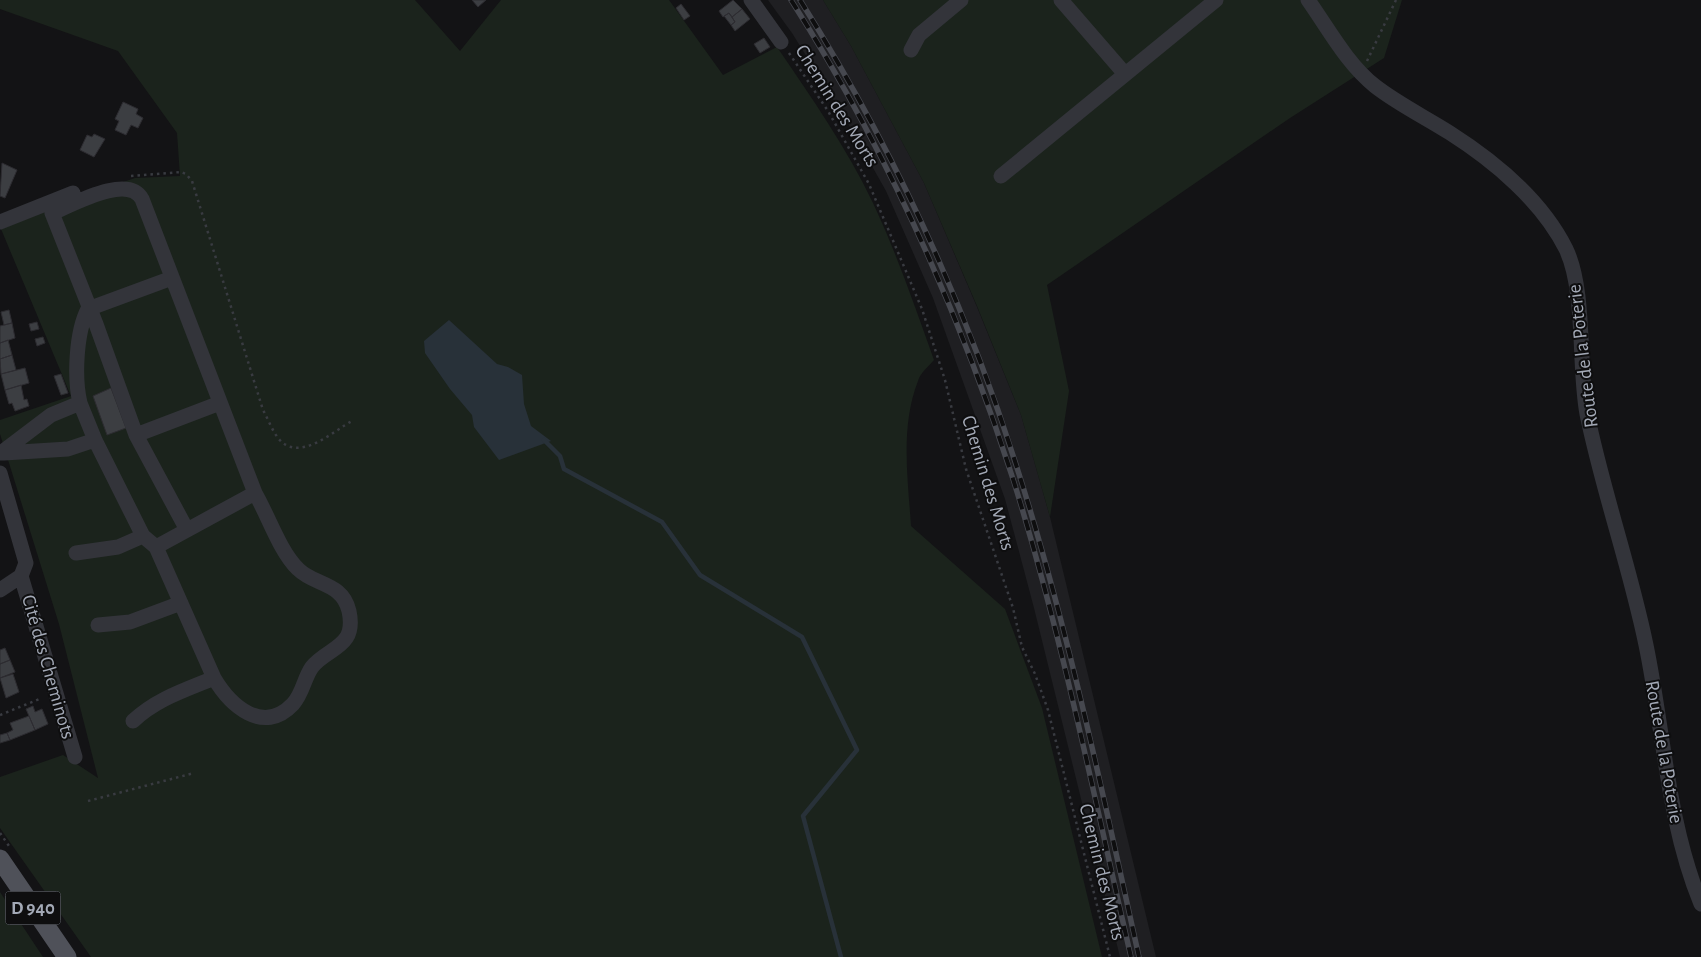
<svg xmlns="http://www.w3.org/2000/svg" width="1701" height="957" viewBox="0 0 1701 957" font-family="'Alegreya Sans',sans-serif">
<style>
.built{fill:#1f1f22}
.green{fill:#1b231c}
.water{fill:#283139}
.lines{fill:none;stroke-linecap:round;stroke-linejoin:round}
.stream{stroke:#283139;stroke-width:4.5}
.building{fill:#3c3e42;stroke:#2d2c31}
.path{stroke:#393b41;stroke-width:2.5;stroke-dasharray:2.5 4;stroke-linecap:butt}
.minor{stroke:#33343a;stroke-width:15}
.major{stroke:#4f5159;stroke-width:19}
.rail-casing{stroke:#46484f;stroke-width:5.5}
.rail{stroke:#0e0e0f;stroke-width:4;stroke-dasharray:11;stroke-linecap:butt}
.labels{text-anchor:middle;dominant-baseline:central;stroke-width:4;stroke-linejoin:round;paint-order:stroke}
.shield{fill:#0e0e0f;stroke:#767a84;stroke-width:1}
.shield-label{font-size:19px;font-weight:bold;fill:#a3a9b6}
.street-label{font-size:20px;fill:#a3a9b6;stroke:#0e0e0f}
</style>
<rect width="100%" height="100%" fill="#131315"/>
<path class="built" d="M 768,0 L 823,0 L 851,46 L 924,183 L 977,307 L 1021,415 L 1050,517 L 1156,957 L 1120,957 L 1034,608 L 1005,499 L 933,298 L 886,191 L 846,120 L 792,33 Z"/>
<path class="green" d="M 0,0 L 415,0 L 460,51 L 501,0 L 669,0 L 723,75 L 777,47 C 811,97 847,148 873,203 C 897,254 915,307 934,360 C 929,366 920,373 918,381 C 900,427 908,479 911,526 L 1005,609 L 1042,708 L 1102,957 L 91,957 L 0,828 L 0,777 L 63,755 L 98,778 L 59,624 L 0,434 L 0,420 L 71,396 L 1,229 L 94,192 L 135,178 L 180,176 L 177,133 L 118,51 L 0,9 Z
M 823,0 L 1402,0 L 1384,58 L 1290,118 L 1047,285 L 1069,391 L 1050,517 L 1021,415 L 977,306 L 924,183 L 851,46 Z
M 0,892 L 43,957 L 0,957 Z"/>
<path class="water" d="M 449,320 L 497,364 L 508,367 L 522,375 L 524,404 L 531,426 L 551,441 L 499,460 L 474,427 L 472,415 L 450,389 L 425,353 L 424,341 Z"/>
<g class="lines">
<path class="stream" d="M 544,440 L 560,456 L 564,469 L 662,522 L 700,575 L 802,637 L 857,750 L 803,816 L 841,957"/>
</g>
<path class="building" d="M 472,0 L 486,0 L 478,7 Z
M 733,0 L 742,9 L 732,17 L 729,13 L 723,17 L 719,11 Z
M 681,4 L 690,16 L 684,20 L 676,8 Z
M 742,9 L 750,19 L 735,31 L 731,25 L 735,22 L 732,17 Z
M 729,13 L 735,22 L 731,25 L 724,16 Z
M 764,38 L 770,47 L 760,53 L 754,44 Z
M 123,102 L 138,109 L 136,114 L 143,118 L 138,128 L 131,125 L 126,135 L 115,130 L 119,121 L 115,119 Z
M 94,134 L 105,139 L 94,157 L 80,150 L 87,135 L 92,137 Z
M 2,163 L 17,170 L 5,198 L 0,196 Z
M 9,310 L 12,323 L 4,325 L 1,312 Z
M 37,322 L 39,329 L 31,331 L 29,324 Z
M 12,323 L 15,338 L 0,343 L 0,326 Z
M 43,337 L 45,343 L 37,346 L 35,339 Z
M 8,340 L 12,355 L 0,359 L 0,343 Z
M 12,355 L 16,370 L 1,374 L 0,359 Z
M 25,368 L 29,383 L 5,390 L 1,374 Z
M 61,374 L 68,393 L 61,395 L 54,376 Z
M 21,385 L 24,400 L 27,399 L 29,406 L 15,411 L 12,403 L 9,404 L 5,390 Z
M 111,388 L 126,428 L 107,435 L 93,396 Z
M 5,648 L 10,660 L 0,664 L 0,650 Z
M 10,660 L 15,672 L 0,678 L 0,664 Z
M 13,674 L 19,692 L 6,698 L 0,678 Z
M 33,706 L 35,712 L 42,709 L 48,724 L 35,730 L 26,709 Z
M 29,716 L 35,730 L 10,740 L 7,733 L 13,730 L 10,723 Z
M 7,733 L 10,740 L 0,743 L 0,735 Z"/>
<g class="lines">
<path class="path" d="M 789,53 L 828,111 L 869,184 L 922,309 L 945,380 L 966,469 L 1013,608 L 1022,647 L 1035,674 L 1048,710 L 1110,957
M 1367,61 L 1396,0
M 131,176 L 181,172 L 186,174 L 192,181 L 263,410 C 268,419 272,430 278,438 C 299,464 333,431 352,421
M 0,715 L 42,698
M 88,801 L 194,773
M 0,833 L 9,846"/>
<path class="minor" d="M 751,0 L 781,42
M 1061,0 L 1125,74
M 1308,0 C 1328,28 1347,64 1375,86 C 1398,104 1425,117 1450,133 C 1494,161 1542,201 1566,249 C 1586,291 1578,366 1587,414 C 1603,492 1630,567 1646,645 C 1664,732 1667,821 1701,904
M 911,50 L 919,35 L 961,0
M 1001,176 L 1216,0
M 0,222 L 73,193
M 80,403 L 95,440
M 136,435 L 220,403
M 1,453 L 51,415 L 80,403 C 74,378 76,332 88,309 L 172,278
M 4,453 L 68,449 L 95,440 L 143,536 L 156,547 L 214,678 C 185,690 156,699 133,721
M 0,473 L 26,563 L 21,576 L 0,590
M 156,547 L 255,493 L 142,199 C 128,173 72,205 52,213 L 96,324 L 136,435 L 187,530
M 76,553 L 118,547 L 143,536
M 21,576 L 75,757
M 98,625 L 130,622 L 181,603
M 214,678 C 230,705 263,736 293,704 C 303,693 304,678 312,667 C 328,647 357,648 349,611 C 342,582 315,586 298,569 C 280,552 268,515 255,493"/>
<path class="major" d="M 0,859 L 67,957"/>
<g class="rail-casing">
<path id="rail" d="M 791,0 C 886,149 959,311 1013,479 C 1062,635 1094,797 1131,957
M 800,0 C 893,148 967,307 1019,474 C 1069,632 1103,795 1139,957"/>
</g>
<use href="#rail" class="rail"/>
</g>
<g class="labels">
<rect class="shield" x="5.5" y="891.5" width="55" height="33" rx="4"/>
<g class="shield-label">
<text x="33" y="908">D 940</text>
</g>
<g class="street-label">
<text transform="translate(837 106) rotate(58)">Chemin des Morts</text>
<text transform="translate(1583 356) rotate(-97)">Route de la Poterie</text>
<text transform="translate(988 483) rotate(73)">Chemin des Morts</text>
<text transform="translate(48 667) rotate(74)">Cité des Cheminots</text>
<text transform="translate(1664 752) rotate(80)">Route de la Poterie</text>
<text transform="translate(1102 872) rotate(76)">Chemin des Morts</text>
</g>
</g>
</svg>
